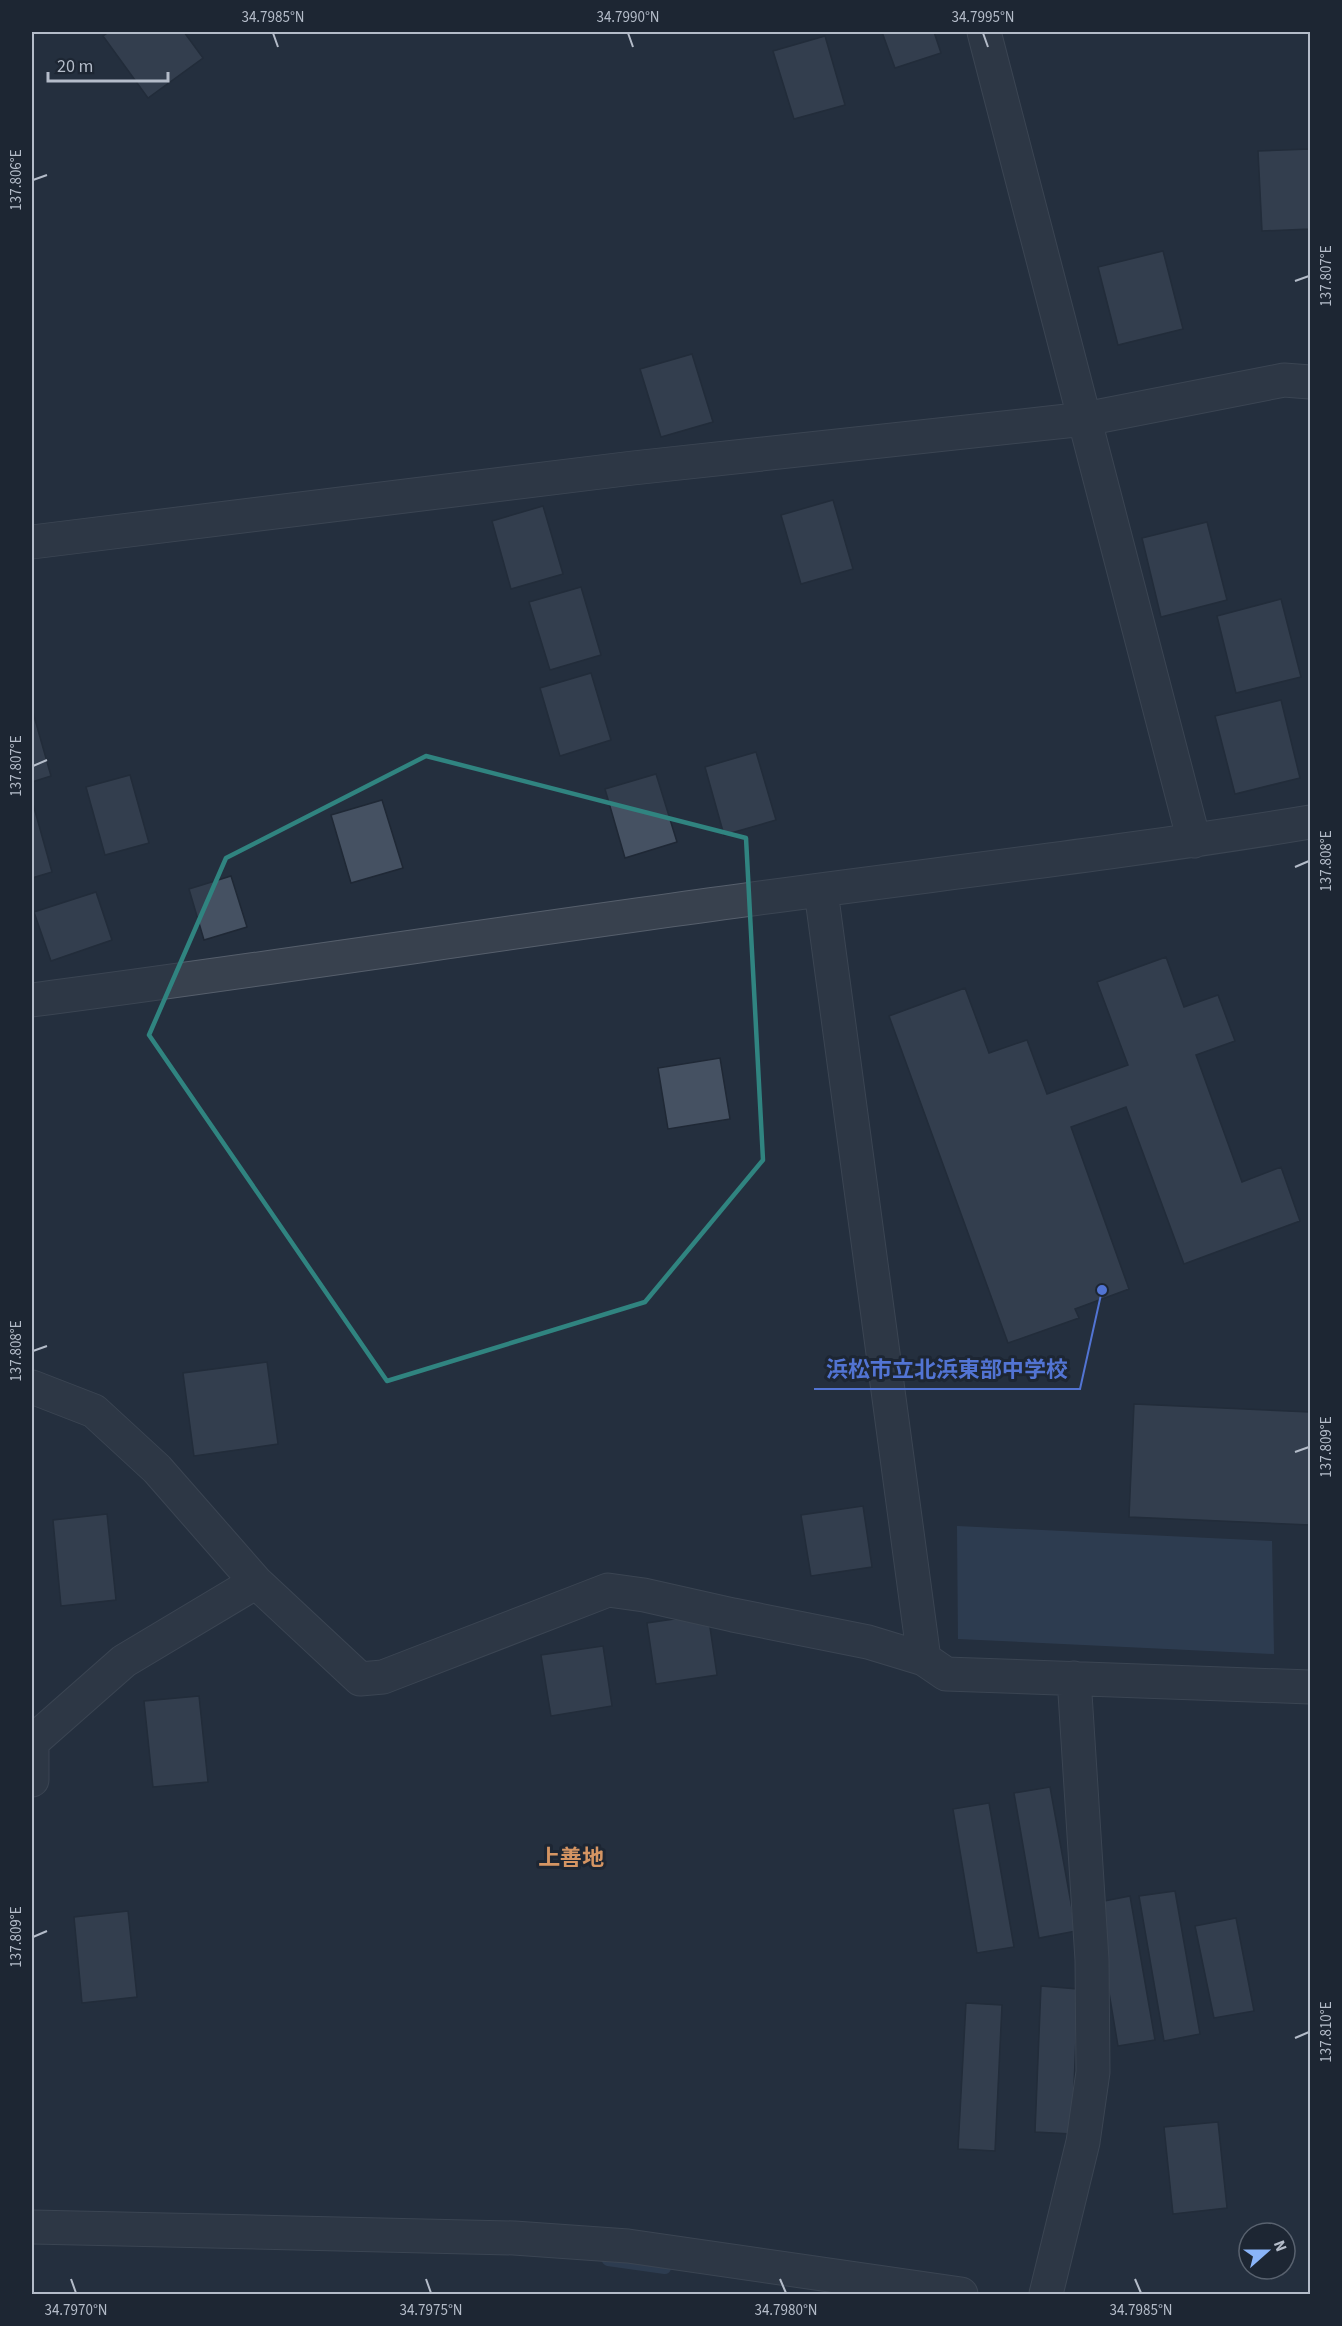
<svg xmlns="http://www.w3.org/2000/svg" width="1342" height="2326" viewBox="0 0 1342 2326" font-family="'Source Sans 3','Noto Sans JP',sans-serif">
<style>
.water{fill:#394c67}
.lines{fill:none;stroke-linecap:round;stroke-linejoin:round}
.stream{stroke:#394c67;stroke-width:12}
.building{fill:#455162;stroke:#1f2835;stroke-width:1.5}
.street-casing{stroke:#565f6c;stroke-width:35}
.street{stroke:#38414e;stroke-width:33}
.marked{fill:none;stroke:#308480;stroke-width:4.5;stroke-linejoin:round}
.ticks{fill:none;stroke:#b4bcc9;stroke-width:2}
.labels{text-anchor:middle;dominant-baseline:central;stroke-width:6;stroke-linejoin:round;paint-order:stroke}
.neighbourhood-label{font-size:22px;font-weight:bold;fill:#d59563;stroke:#1d2633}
.leader{fill:none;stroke:#5274d3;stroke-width:2}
.callout-dot{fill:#5274d3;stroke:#1d2633;stroke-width:2}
.callout-label{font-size:22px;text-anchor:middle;font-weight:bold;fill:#5274d3;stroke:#1d2633;stroke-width:6;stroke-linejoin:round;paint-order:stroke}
.neatline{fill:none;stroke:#b4bcc9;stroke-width:2}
.ticks-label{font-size:15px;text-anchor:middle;fill:#b4bcc9}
</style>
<rect width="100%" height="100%" fill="#242f3e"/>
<path class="water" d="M 957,1526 L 1272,1541 L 1274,1654 L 958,1639 Z"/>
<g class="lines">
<path class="stream" d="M 608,2260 L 665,2268"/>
</g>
<path class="building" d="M 109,32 L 184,32 L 203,58 L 148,98 L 103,36 Z
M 882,32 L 934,32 L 941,53 L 895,68 Z
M 825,36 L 845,105 L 794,119 L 773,51 Z
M 1310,149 L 1310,229 L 1262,231 L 1258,151 Z
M 1163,251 L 1183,329 L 1118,345 L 1098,267 Z
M 692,354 L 713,422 L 661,437 L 640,369 Z
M 833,500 L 853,569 L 801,584 L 781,515 Z
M 543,506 L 563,574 L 511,589 L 492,521 Z
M 1207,522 L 1227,600 L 1161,617 L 1142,538 Z
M 581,587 L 601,655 L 550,670 L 529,602 Z
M 1281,599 L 1301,677 L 1236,693 L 1217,616 Z
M 591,673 L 611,740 L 560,756 L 540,688 Z
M 1281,700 L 1300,778 L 1235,794 L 1215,716 Z
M 32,709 L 51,776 L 32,782 Z
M 756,752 L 776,820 L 724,835 L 705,767 Z
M 656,774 L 677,842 L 625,858 L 605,789 Z
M 130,775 L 149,843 L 105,855 L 86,787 Z
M 382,800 L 403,868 L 351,883 L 331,815 Z
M 33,804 L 52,872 L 32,878 L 32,805 Z
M 231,876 L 247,927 L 204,940 L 189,889 Z
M 96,892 L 112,940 L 51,961 L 34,912 Z
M 1166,957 L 1184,1007 L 1218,995 L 1235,1041 L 1196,1055 L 1242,1182 L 1281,1167 L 1300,1221 L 1184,1264 L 1126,1107 L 1071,1127 L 1129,1289 L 1075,1309 L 1079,1318 L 1008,1343 L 889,1016 L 965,988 L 989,1053 L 1027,1040 L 1047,1094 L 1128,1065 L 1097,982 Z
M 720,1058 L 730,1119 L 668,1129 L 658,1068 Z
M 267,1362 L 278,1444 L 194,1456 L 183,1373 Z
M 1134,1404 L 1310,1412 L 1310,1525 L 1129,1517 Z
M 863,1506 L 872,1567 L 811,1576 L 801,1515 Z
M 107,1514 L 116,1600 L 61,1606 L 53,1520 Z
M 708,1614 L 717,1675 L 656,1684 L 647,1623 Z
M 603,1646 L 612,1706 L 551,1716 L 541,1655 Z
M 199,1696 L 208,1782 L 153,1787 L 144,1701 Z
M 1050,1787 L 1076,1931 L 1039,1938 L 1014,1793 Z
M 989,1803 L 1014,1947 L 977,1953 L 953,1809 Z
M 1175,1891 L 1200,2034 L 1164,2041 L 1139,1896 Z
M 1130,1896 L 1155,2040 L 1118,2046 L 1094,1903 Z
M 128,1911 L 137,1997 L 82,2003 L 74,1917 Z
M 1236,1918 L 1254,2011 L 1214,2018 L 1195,1926 Z
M 1041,1986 L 1078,1989 L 1072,2134 L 1035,2132 Z
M 966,2003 L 1002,2005 L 995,2151 L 958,2149 Z
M 1218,2122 L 1227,2208 L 1173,2214 L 1164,2127 Z"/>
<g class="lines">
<g class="street-casing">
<path id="street" d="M 984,32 L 1194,841
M 32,542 L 633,468 L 1085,419 L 1284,380 L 1310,382
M 821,891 L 924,1659 L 946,1674 L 1310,1687
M 32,1000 C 270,969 507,932 745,900 C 934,874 1123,853 1310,822
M 32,1387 L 94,1411 L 157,1469 L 256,1582 L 360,1679 L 383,1677 L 608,1590 L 644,1595 L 733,1615 L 868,1642 L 924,1659
M 32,1742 L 124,1661 L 256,1582
M 32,1780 L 32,1742
M 32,2227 L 514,2238 L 628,2246 L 961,2294
M 1046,2294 L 1083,2142 L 1093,2072 L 1092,1960 L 1074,1678"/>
</g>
<use href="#street" class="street"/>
</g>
<path d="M0 0H1342V2326H0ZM 426,756 L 746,838 L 763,1160 L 645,1302 L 387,1381 L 149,1035 L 226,858 Z" fill="#242f3e" fill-opacity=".55" fill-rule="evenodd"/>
<path class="marked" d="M 426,756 L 746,838 L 763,1160 L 645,1302 L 387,1381 L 149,1035 L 226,858 Z"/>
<path class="ticks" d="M 273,33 L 278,47M 628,33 L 633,47M 983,33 L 988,47M 33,180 L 47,175M 1295,281 L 1309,276M 33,766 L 47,760M 1295,867 L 1309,861M 33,1351 L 47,1346M 1295,1452 L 1309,1447M 33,1937 L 47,1931M 1295,2038 L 1309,2032M 71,2279 L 76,2293M 426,2279 L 431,2293M 780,2279 L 786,2293M 1135,2279 L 1141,2293"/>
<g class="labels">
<g class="neighbourhood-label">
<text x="571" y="1858">上善地</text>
</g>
</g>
<path class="leader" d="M1102 1290L1080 1389H814"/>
<circle class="callout-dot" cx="1102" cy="1290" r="6"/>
<g class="callout-label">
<text x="947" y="1377">浜松市立北浜東部中学校</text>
</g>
<rect width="1342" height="2326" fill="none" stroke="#1d2633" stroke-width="66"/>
<g transform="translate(1267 2251) rotate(69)"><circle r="28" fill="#1d2633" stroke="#59626f" stroke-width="1.5"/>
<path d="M0-4.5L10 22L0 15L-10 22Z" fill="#8ab4f8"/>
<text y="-9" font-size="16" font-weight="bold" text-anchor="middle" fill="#b4bcc9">N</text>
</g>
<path d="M48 72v9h120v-9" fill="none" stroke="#b4bcc9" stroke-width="3"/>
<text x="57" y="72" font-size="18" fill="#b4bcc9" stroke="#1d2633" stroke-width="4.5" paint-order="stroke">20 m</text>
<rect x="33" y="33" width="1276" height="2260" class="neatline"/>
<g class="ticks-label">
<text x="273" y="22">34.7985°N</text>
<text x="628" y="22">34.7990°N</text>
<text x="983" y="22">34.7995°N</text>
<text transform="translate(16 180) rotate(-90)" y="5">137.806°E</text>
<text transform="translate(1326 276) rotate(-90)" y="5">137.807°E</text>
<text transform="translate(16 766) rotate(-90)" y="5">137.807°E</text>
<text transform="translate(1326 861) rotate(-90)" y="5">137.808°E</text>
<text transform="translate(16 1351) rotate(-90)" y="5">137.808°E</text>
<text transform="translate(1326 1447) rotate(-90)" y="5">137.809°E</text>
<text transform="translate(16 1937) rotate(-90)" y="5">137.809°E</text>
<text transform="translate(1326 2032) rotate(-90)" y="5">137.810°E</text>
<text x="76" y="2315">34.7970°N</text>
<text x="431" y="2315">34.7975°N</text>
<text x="786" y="2315">34.7980°N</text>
<text x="1141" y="2315">34.7985°N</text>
</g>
</svg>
